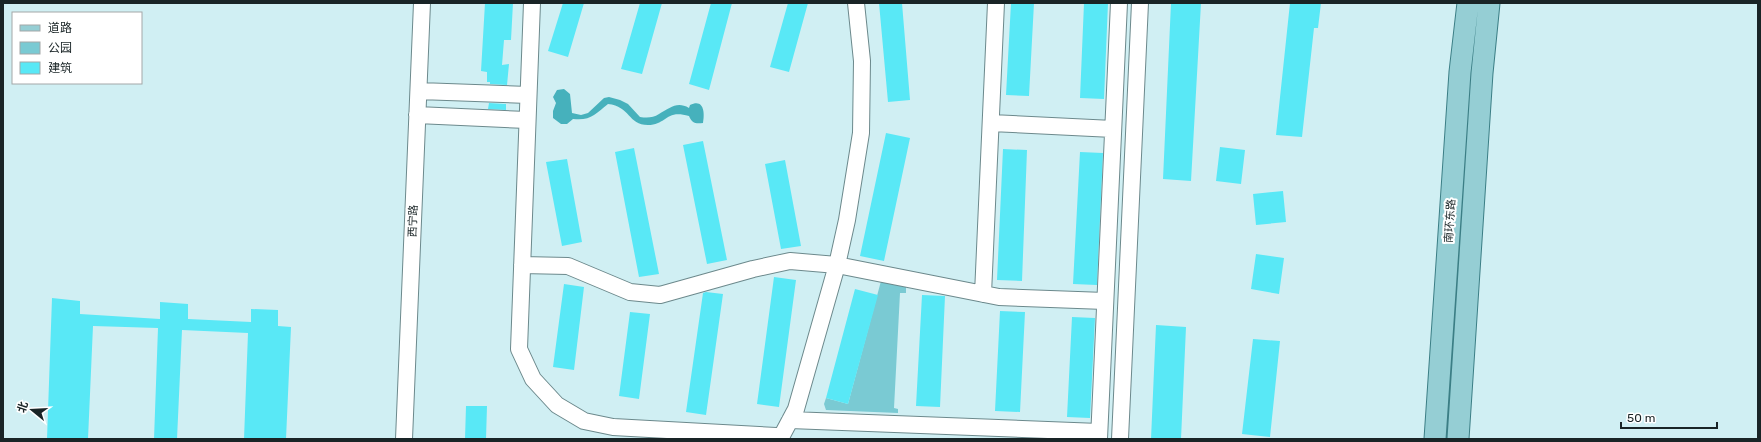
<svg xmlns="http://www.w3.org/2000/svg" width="1761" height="442" viewBox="0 0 1761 442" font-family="Rubik,'Noto Sans SC',sans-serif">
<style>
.green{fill:#7acad3}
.water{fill:#46b1bc}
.building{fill:#59e8f6}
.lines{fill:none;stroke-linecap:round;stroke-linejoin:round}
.minor-casing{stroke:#6c898c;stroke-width:18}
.major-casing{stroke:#3b7e85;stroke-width:23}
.minor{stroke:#fff;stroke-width:16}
.major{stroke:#95ced4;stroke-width:21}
.labels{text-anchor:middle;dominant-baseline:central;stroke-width:4;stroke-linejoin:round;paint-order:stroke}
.street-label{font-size:11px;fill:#192426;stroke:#fff}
</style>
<rect width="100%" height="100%" fill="#d0eff3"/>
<path class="green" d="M 881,281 L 906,285 L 906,293 L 900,293 L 894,408 L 898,409 L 898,413 L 826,410 L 824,404 L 826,398 L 848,404 Z"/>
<path class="water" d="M 564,89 L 570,94 L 572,113 L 581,115 L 588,113 L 604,98 L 609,97 L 620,100 L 628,104 L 640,117 C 647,118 653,118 659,114 C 670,108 677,101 689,108 L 690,105 C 704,98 705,113 703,123 C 695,124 692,123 689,116 C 665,109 667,125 648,125 C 628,125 630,106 608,104 C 595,114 591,121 573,119 L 567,124 L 561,124 L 553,118 L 553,111 L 556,103 L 553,97 L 557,90 Z"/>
<path class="building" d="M 485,3 L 513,3 L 511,40 L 504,40 L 502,65 L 509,64 L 507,85 L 490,84 L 490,82 L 487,82 L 487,72 L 481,71 Z
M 563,3 L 584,3 L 568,57 L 548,51 Z
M 640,3 L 662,3 L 642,74 L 621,69 Z
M 711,3 L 732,3 L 709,90 L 689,84 Z
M 788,3 L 808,3 L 789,72 L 770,67 Z
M 879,3 L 902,3 L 910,100 L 888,102 Z
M 1011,3 L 1034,3 L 1029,96 L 1006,95 Z
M 1084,3 L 1108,3 L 1104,99 L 1080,98 Z
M 1171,3 L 1201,3 L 1191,181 L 1163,179 Z
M 1290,3 L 1321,3 L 1318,28 L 1314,28 L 1302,137 L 1276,135 Z
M 489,103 L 506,104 L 506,110 L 488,109 Z
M 886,133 L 910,138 L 884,261 L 860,256 Z
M 703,141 L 727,260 L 707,264 L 683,145 Z
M 1220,147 L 1245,150 L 1241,184 L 1216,181 Z
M 634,148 L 659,274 L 639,277 L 615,152 Z
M 1003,149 L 1027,150 L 1022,281 L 997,280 Z
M 1080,152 L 1103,153 L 1097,285 L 1073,284 Z
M 567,159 L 582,242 L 562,246 L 546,162 Z
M 785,160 L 801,246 L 781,249 L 765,164 Z
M 1283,191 L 1286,222 L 1256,225 L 1253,194 Z
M 1256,254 L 1284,258 L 1279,294 L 1251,289 Z
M 774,277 L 796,280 L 779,407 L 757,404 Z
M 564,284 L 584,287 L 574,370 L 553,367 Z
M 855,289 L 878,295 L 848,404 L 826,398 Z
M 706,292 L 723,294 L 706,415 L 686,412 L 703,293 Z
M 922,295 L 945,296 L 940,407 L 916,406 Z
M 52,298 L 80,301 L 80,314 L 160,319 L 160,302 L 188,304 L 188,319 L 251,322 L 251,309 L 278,310 L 278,326 L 291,327 L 286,439 L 244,439 L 248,333 L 182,330 L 177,439 L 154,439 L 158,328 L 93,326 L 88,439 L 47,439 Z
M 1000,311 L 1025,312 L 1020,412 L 995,411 Z
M 630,312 L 650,314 L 639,399 L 619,396 Z
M 1072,317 L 1095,318 L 1090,418 L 1067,417 Z
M 1156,325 L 1186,327 L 1181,439 L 1151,439 Z
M 1253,339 L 1280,341 L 1270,437 L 1242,434 Z
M 466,406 L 487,406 L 486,439 L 465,439 Z"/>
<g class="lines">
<g class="minor-casing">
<path id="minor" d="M 532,3 L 519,349 L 533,379 L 557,405 L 584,421 L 613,427 L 776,436 L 776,439
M 419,91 L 528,95
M 417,115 L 527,120
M 991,123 L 1113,129
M 522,265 L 568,266 L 630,292 L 660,295 L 753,269 L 790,261 L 837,265 L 999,297 L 1105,301
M 983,294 L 996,3
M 790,420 L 1099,432
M 404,439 L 422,3
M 780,439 L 796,409 L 837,265 L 847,220 L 861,133 L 862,61 L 856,3
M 1099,439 L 1119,3
M 1120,439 L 1140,3"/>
</g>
<g class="major-casing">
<path id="major" d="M 1435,439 L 1460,72 L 1468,3
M 1458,439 L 1482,73 L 1489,3"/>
</g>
<use href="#minor" class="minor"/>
<use href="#major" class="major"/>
</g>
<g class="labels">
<g class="street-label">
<text transform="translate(413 221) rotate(-88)">西宁路</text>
<text transform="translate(1450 221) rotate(-86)">南环东路</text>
</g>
</g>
<rect width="1761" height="442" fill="none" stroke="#192426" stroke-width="8"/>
<rect x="12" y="12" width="130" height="72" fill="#ffffff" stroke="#a3a7a8"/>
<rect x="20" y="25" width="20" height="6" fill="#95ced4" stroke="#a3a7a8"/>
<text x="48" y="32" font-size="12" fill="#192426">道路</text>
<rect x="20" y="42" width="20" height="12" fill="#7acad3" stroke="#a3a7a8"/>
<text x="48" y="52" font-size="12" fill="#192426">公园</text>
<rect x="20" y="62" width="20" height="12" fill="#59e8f6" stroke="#a3a7a8"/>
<text x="48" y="72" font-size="12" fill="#192426">建筑</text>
<g transform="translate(32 410) rotate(288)" stroke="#ffffff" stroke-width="3" paint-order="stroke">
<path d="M0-3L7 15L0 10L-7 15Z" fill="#192426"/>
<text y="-6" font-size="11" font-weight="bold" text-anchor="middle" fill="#192426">北</text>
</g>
<path d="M1621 422v6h96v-6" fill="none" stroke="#192426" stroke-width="2"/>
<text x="1627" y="422" font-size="12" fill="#192426" stroke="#ffffff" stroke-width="3" paint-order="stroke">50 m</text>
</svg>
